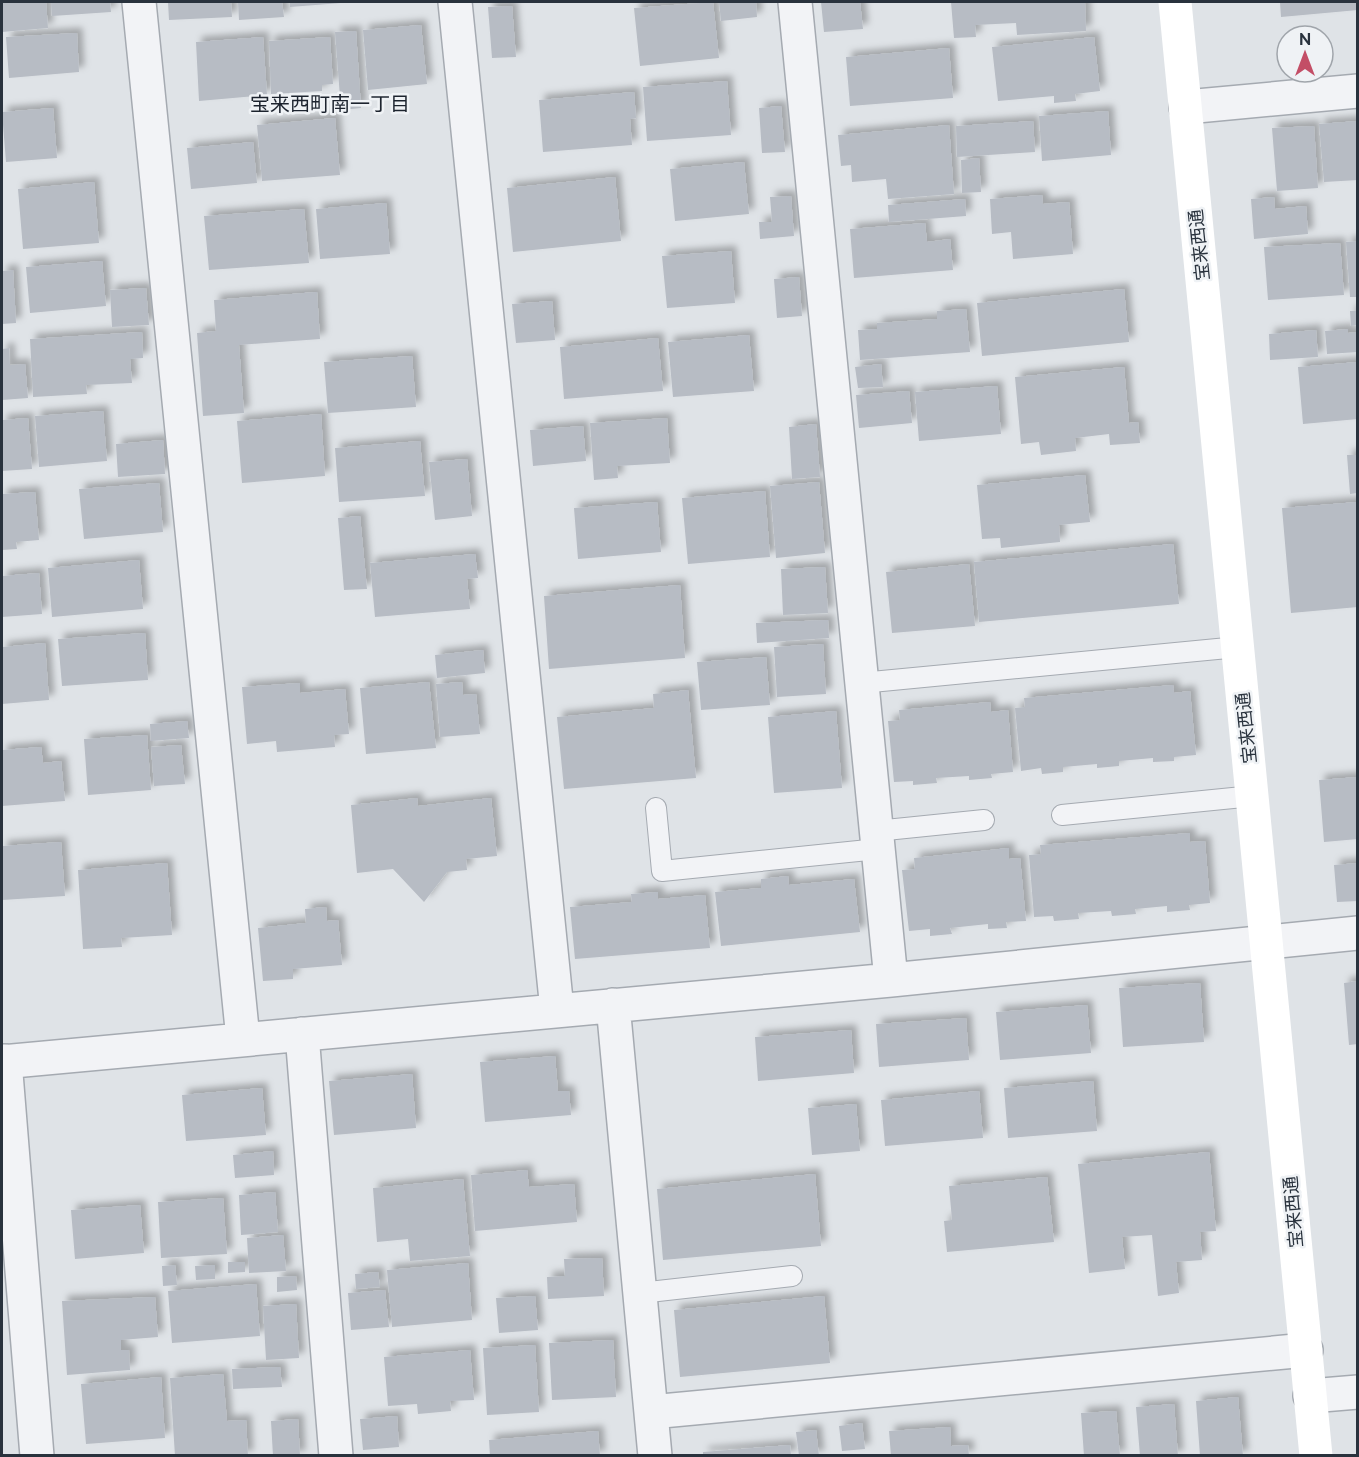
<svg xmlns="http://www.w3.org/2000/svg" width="1359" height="1457" viewBox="0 0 1359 1457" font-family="Raleway,'Noto Sans JP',sans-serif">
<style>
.building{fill:#b7bcc4;filter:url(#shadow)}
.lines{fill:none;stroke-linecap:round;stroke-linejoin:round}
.lane-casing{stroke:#a5aab1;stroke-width:22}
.street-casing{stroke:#a5aab1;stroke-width:36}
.lane{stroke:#f2f3f6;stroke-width:20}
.street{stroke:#f2f3f6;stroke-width:33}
.secondary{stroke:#fff;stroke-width:33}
.labels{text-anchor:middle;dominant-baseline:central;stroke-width:5;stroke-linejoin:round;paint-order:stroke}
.street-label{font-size:18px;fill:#29323d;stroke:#eff2f5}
.neighbourhood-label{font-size:20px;fill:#1c232e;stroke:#eff2f5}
</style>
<defs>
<filter id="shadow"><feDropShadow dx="5.5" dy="-5.5" stdDeviation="3" flood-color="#0004"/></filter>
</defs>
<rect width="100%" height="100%" fill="#dfe3e7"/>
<path class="building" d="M 2,2 L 46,2 L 48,28 L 2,32 Z
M 51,2 L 110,2 L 111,12 L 52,16 Z
M 168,2 L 231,2 L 232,17 L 169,20 Z
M 238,2 L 282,2 L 284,17 L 239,20 Z
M 290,2 L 341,2 L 341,3 L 290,7 Z
M 713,2 L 719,58 L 640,66 L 634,8 Z
M 719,2 L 756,2 L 757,17 L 721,21 Z
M 821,2 L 860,2 L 863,29 L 824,32 Z
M 951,2 L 1085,2 L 1086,31 L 1017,35 L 1016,23 L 975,25 L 976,37 L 954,38 Z
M 1280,2 L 1358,2 L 1358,10 L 1281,17 Z
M 512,6 L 516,57 L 492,58 L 488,7 Z
M 421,25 L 427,84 L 368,90 L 363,30 Z
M 356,31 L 361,108 L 341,110 L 335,32 Z
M 77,33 L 79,72 L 9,78 L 6,37 Z
M 263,37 L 267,95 L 199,101 L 196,42 Z
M 330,37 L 333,84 L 322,85 L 322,91 L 271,94 L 269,41 Z
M 1094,37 L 1100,91 L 1075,94 L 1076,101 L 1054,103 L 1054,96 L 998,101 L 992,47 Z
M 949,48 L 953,98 L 850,106 L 846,57 Z
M 727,81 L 731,135 L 647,141 L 643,87 Z
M 634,92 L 636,118 L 630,119 L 632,145 L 543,152 L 539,100 Z
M 781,106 L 785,152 L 762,153 L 759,108 Z
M 53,108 L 57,158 L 6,162 L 2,112 Z
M 1108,111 L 1111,155 L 1042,161 L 1039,116 Z
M 335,118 L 340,175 L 262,181 L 257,125 Z
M 1033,121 L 1035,152 L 957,157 L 956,126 Z
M 1358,121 L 1358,180 L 1324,182 L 1319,124 Z
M 949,125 L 954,194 L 888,199 L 886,179 L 852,182 L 851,165 L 841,166 L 838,135 Z
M 1314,126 L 1318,188 L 1277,191 L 1272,128 Z
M 253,142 L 257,183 L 191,189 L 187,148 Z
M 979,158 L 981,192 L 962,193 L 961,160 Z
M 744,162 L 749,214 L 675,221 L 670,169 Z
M 615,177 L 621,241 L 513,252 L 507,188 Z
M 94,182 L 99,243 L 23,249 L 18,189 Z
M 1042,195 L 1043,204 L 1069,202 L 1073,254 L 1013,259 L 1011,232 L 992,234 L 990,199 Z
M 791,196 L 794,236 L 760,239 L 759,222 L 772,222 L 770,197 Z
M 1274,197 L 1275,209 L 1306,206 L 1308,234 L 1254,239 L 1251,199 Z
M 965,199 L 966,216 L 889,222 L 888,205 Z
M 386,203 L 390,254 L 320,259 L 316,209 Z
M 304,209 L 309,263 L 209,270 L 204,216 Z
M 925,223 L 927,242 L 950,239 L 953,270 L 854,278 L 850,229 Z
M 1358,241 L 1358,297 L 1350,297 L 1346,242 Z
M 1340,243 L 1344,295 L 1268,300 L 1264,247 Z
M 731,251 L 735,303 L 667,308 L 662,256 Z
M 102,261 L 106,306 L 30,313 L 26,267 Z
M 13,270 L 16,323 L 2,324 L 2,271 Z
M 799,277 L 802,316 L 777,318 L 774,279 Z
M 146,288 L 149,325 L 112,327 L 110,290 Z
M 1124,289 L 1129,342 L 982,356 L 977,303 Z
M 317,292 L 320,339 L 239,345 L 244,413 L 203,416 L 197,333 L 216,331 L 214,300 Z
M 552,301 L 555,340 L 516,343 L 512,304 Z
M 966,309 L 970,352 L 860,360 L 858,330 L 877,329 L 877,323 L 937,319 L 937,311 Z
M 1350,311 L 1358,311 L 1358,325 L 1351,326 Z
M 1348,329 L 1348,333 L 1358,332 L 1358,352 L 1327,354 L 1325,331 Z
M 1316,330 L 1318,357 L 1270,360 L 1269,334 Z
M 142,332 L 143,358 L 130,359 L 132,383 L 86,385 L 87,394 L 33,397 L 30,339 Z
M 749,335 L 754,391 L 673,397 L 668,342 Z
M 658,338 L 663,391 L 564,399 L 560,347 Z
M 9,348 L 10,365 L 25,364 L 28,398 L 2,400 L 2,349 Z
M 412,356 L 416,407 L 328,413 L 324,362 Z
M 1358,362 L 1358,419 L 1303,424 L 1298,367 Z
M 881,364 L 883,387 L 858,388 L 855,367 Z
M 1124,367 L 1129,423 L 1138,422 L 1140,443 L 1110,445 L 1109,434 L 1075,438 L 1076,451 L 1041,455 L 1039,442 L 1021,444 L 1015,377 Z
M 997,386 L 1001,434 L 919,441 L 915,392 Z
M 909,391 L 912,423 L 859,428 L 856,395 Z
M 103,411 L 107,461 L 39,467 L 35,416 Z
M 321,414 L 325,476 L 242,483 L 237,421 Z
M 28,418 L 32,469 L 2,471 L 2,420 Z
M 667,418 L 670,463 L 617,466 L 618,478 L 594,480 L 590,423 Z
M 816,424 L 820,477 L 792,479 L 789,427 Z
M 583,426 L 586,461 L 533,466 L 530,430 Z
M 163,440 L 165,474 L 118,477 L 116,444 Z
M 420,441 L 425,496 L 339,502 L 335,448 Z
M 1347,455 L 1358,455 L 1358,493 L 1350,494 Z
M 467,459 L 472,516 L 435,520 L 429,462 Z
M 1085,475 L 1090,522 L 1059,525 L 1060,542 L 1001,548 L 1000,538 L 982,539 L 977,485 Z
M 819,482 L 825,553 L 776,558 L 770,486 Z
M 159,483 L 163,532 L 84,539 L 79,489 Z
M 765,491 L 770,557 L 688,564 L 682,498 Z
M 35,492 L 39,540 L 16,542 L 17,549 L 2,550 L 2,494 Z
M 657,502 L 661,552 L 578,559 L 574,508 Z
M 1358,502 L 1358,607 L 1291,613 L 1282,508 Z
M 360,516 L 367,589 L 344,590 L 338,518 Z
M 1173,544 L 1179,604 L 979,622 L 974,562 Z
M 475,554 L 478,578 L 467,579 L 470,609 L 375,617 L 370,563 Z
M 139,560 L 143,609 L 52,617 L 48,568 Z
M 969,564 L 975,626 L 892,633 L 886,572 Z
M 825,567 L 828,613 L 783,615 L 781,569 Z
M 39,573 L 42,614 L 2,617 L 2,576 Z
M 680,585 L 685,658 L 549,669 L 544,596 Z
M 828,620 L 829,638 L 757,643 L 756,623 Z
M 145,633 L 148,680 L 62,686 L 58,639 Z
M 45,643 L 49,700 L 2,704 L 2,647 Z
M 823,644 L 826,694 L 777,697 L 774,647 Z
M 483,650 L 485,673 L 437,678 L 435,655 Z
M 766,657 L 770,705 L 701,710 L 697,662 Z
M 429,682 L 436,748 L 366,754 L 360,688 Z
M 462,682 L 463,695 L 476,694 L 480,734 L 440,737 L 436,684 Z
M 300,683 L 300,693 L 345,689 L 349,734 L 334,735 L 335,747 L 277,752 L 276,741 L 247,744 L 242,687 Z
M 1173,685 L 1174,693 L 1190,691 L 1196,755 L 1174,757 L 1174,761 L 1153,762 L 1153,758 L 1119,761 L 1119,766 L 1097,768 L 1097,764 L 1063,767 L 1063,772 L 1042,774 L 1041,768 L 1021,771 L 1015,708 L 1025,707 L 1024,698 Z
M 688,690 L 696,778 L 564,789 L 557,717 L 654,708 L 653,694 Z
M 990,702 L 991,712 L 1008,710 L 1013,772 L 991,774 L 992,778 L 969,780 L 969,776 L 936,778 L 937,783 L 913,785 L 913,781 L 894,782 L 888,721 L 900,720 L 899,710 Z
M 836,711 L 842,788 L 774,793 L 768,717 Z
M 187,721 L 189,738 L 151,741 L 150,724 Z
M 147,735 L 151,790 L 88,795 L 84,739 Z
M 181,745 L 185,784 L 154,786 L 151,747 Z
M 41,747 L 43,763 L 61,761 L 65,801 L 2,806 L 2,750 Z
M 1358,777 L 1358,839 L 1324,842 L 1319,780 Z
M 417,798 L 418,806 L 491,798 L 497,856 L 466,859 L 467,870 L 447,872 L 424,902 L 393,869 L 357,873 L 351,805 Z
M 1190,833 L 1190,842 L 1205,841 L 1210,903 L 1189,905 L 1190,910 L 1167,912 L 1167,906 L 1135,909 L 1136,914 L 1112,916 L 1111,911 L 1078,913 L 1079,919 L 1054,921 L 1053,916 L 1034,917 L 1029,855 L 1041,854 L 1040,845 Z
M 61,842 L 65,896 L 2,900 L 2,846 Z
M 1009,848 L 1009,859 L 1020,858 L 1026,921 L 1006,922 L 1007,928 L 988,929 L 988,924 L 950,928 L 952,934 L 930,936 L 930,929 L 909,931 L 902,870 L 915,869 L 914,858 Z
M 167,863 L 172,935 L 121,938 L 122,947 L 83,949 L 78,870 Z
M 1358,863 L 1358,901 L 1337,902 L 1334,865 Z
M 788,876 L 789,885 L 854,879 L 860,932 L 721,946 L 715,892 L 761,888 L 761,879 Z
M 658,892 L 658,899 L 705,895 L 710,948 L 575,959 L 570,907 L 632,902 L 631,894 Z
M 326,907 L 327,921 L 338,920 L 342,965 L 293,969 L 293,979 L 263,981 L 258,928 L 306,923 L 305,909 Z
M 1358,981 L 1358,1044 L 1349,1045 L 1344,983 Z
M 1200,983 L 1204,1042 L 1123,1047 L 1119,988 Z
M 1087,1005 L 1091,1053 L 1000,1060 L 996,1012 Z
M 966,1018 L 969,1060 L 879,1067 L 876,1024 Z
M 851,1030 L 854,1073 L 758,1081 L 755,1037 Z
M 555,1056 L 558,1091 L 569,1091 L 571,1115 L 485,1122 L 480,1062 Z
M 412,1074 L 416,1128 L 334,1135 L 329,1081 Z
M 1093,1081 L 1097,1131 L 1008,1138 L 1004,1088 Z
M 262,1088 L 266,1135 L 186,1141 L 182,1095 Z
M 979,1091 L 983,1138 L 885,1146 L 881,1100 Z
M 856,1104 L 860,1151 L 812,1155 L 808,1108 Z
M 273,1151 L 274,1175 L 235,1178 L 233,1155 Z
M 1209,1152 L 1216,1231 L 1200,1232 L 1202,1260 L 1176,1262 L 1179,1293 L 1158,1296 L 1152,1235 L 1122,1237 L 1125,1269 L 1089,1273 L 1078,1164 Z
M 527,1170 L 529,1187 L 574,1184 L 577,1222 L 475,1231 L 471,1175 Z
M 815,1174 L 821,1246 L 663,1260 L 657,1189 Z
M 1047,1177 L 1054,1242 L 947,1252 L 944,1221 L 952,1220 L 949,1186 Z
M 463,1179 L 470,1256 L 410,1261 L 408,1239 L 377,1242 L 373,1188 Z
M 275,1192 L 278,1232 L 241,1235 L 239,1195 Z
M 223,1198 L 227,1254 L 161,1258 L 158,1202 Z
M 140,1205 L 144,1253 L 75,1259 L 71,1210 Z
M 283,1235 L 286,1271 L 249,1273 L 247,1238 Z
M 602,1258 L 604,1296 L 548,1299 L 547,1277 L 565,1276 L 564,1259 Z
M 228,1262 L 245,1262 L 245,1272 L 228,1273 Z
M 468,1263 L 472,1320 L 392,1327 L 387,1270 Z
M 175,1265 L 177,1285 L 163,1286 L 162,1266 Z
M 215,1265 L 215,1279 L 196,1280 L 195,1266 Z
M 378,1272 L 380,1287 L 356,1289 L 355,1274 Z
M 296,1276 L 297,1290 L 277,1292 L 277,1277 Z
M 256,1284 L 260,1336 L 172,1343 L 168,1291 Z
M 385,1290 L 389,1327 L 351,1330 L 348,1293 Z
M 535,1296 L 538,1330 L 499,1333 L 496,1298 Z
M 824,1296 L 830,1363 L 680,1377 L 674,1310 Z
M 155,1297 L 158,1337 L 121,1340 L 121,1350 L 129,1350 L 130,1370 L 67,1375 L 62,1301 Z
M 296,1304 L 299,1358 L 266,1360 L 263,1306 Z
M 613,1340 L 616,1397 L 552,1400 L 549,1343 Z
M 535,1345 L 539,1412 L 487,1415 L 483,1348 Z
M 470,1350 L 474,1400 L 450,1401 L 451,1411 L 418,1414 L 417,1404 L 388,1406 L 384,1357 Z
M 280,1367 L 282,1387 L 233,1389 L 232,1369 Z
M 223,1374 L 227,1421 L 246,1420 L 248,1456 L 175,1456 L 170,1378 Z
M 161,1377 L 165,1438 L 86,1444 L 81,1384 Z
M 1238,1397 L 1243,1456 L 1200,1456 L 1196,1401 Z
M 1174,1404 L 1178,1456 L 1140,1456 L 1136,1407 Z
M 1116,1411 L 1120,1456 L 1084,1456 L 1081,1413 Z
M 397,1416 L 399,1447 L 363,1450 L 360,1419 Z
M 298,1419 L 300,1456 L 273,1456 L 271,1421 Z
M 862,1423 L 865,1449 L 842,1451 L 839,1426 Z
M 950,1427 L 951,1446 L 968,1445 L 969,1456 L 891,1456 L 889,1431 Z
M 816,1430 L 819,1456 L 799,1456 L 796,1432 Z
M 598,1431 L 600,1456 L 490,1456 L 489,1440 Z
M 790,1445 L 791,1456 L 703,1456 L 703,1452 Z"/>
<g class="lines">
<g class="lane-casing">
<path id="lane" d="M 861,683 L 1238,647
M 656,808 L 662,871 L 878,849
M 1062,815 L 1253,796
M 876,831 L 984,820
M 640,1293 L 792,1276"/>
</g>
<g class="street-casing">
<path id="street" d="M 139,2 L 243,1039
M 455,2 L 557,1010
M 795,2 L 891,980
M 1186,107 L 1358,91
M 613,1005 L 655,1456
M 302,1034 L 336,1456
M 5,1061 L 37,1456
M 2,1062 L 891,980 L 1358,933
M 1310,1396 L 1358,1392
M 651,1412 L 1306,1350"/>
</g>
<use href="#lane" class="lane"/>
<use href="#street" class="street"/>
<path class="secondary" d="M 1175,2 L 1316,1456"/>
</g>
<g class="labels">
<g class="street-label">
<text transform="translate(1199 245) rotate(-96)">宝来西通</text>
<text transform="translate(1246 728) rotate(-96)">宝来西通</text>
<text transform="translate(1293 1212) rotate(-95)">宝来西通</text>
</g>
<g class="neighbourhood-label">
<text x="330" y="104">宝来西町南一丁目</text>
</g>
</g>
<rect width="1359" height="1457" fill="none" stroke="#29323d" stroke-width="6"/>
<g transform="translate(1305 54)"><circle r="28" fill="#eff2f5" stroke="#a0a5ab" stroke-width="1.5"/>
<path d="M0-4.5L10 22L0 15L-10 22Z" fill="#c34e66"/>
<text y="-9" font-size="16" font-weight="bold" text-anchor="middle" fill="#29323d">N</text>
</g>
</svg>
